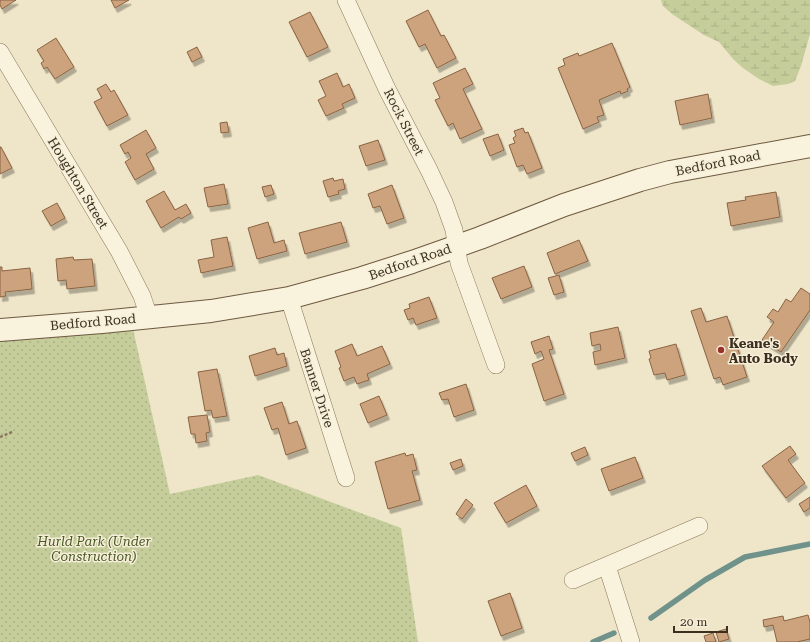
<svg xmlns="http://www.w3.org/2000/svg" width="810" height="642" viewBox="0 0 810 642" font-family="'Roboto Serif',serif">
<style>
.green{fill:url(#green-dots)}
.wetland{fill:url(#wetland-marsh)}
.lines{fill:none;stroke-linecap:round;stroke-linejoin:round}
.stream{stroke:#6f928b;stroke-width:5.5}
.building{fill:#cda37e;stroke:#8a6342;filter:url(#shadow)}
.street-casing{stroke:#8b785d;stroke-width:18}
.secondary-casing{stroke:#6d5940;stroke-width:24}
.path{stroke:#8b785d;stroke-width:2.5;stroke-dasharray:3 2;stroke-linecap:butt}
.street{stroke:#f9f2dc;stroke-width:17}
.secondary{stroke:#f9f2dc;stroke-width:22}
.poi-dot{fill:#9a322c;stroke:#f6efd8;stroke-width:1.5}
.labels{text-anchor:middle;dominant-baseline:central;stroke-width:3;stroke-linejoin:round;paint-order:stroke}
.street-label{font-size:13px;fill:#3c2f20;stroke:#f6efd8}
.poi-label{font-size:13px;font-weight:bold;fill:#3c2f20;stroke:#f6efd8;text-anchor:start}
.park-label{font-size:13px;font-style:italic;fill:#495827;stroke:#f6efd8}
</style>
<defs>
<pattern id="green-dots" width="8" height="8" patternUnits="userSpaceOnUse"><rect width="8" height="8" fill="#c5cd9b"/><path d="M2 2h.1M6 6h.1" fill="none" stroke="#aab085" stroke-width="1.8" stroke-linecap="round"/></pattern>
<pattern id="wetland-marsh" width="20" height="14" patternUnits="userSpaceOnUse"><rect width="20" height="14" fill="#c5cd9b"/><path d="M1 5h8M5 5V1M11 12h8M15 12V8" fill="none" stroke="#aab085"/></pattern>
<filter id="shadow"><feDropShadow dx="2.5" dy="4.5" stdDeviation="0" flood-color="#0004"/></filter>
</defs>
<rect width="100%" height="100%" fill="#efe5c8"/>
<path class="green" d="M 133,329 L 170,494 L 258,475 L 401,528 L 418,642 L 0,642 L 0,340 Z"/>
<path class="wetland" d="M 661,0 L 810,0 L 810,34 L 801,66 L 795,81 L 788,84 L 773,86 L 759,79 L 743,68 L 733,59 L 719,42 L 704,35 L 672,14 L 663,6 Z"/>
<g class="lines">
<path class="stream" d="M 651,618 L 705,580 L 745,557 L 810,544
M 593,642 L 614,633"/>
</g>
<path class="building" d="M 0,0 L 16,0 L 2,9 L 0,5 Z
M 111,0 L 129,0 L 115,8 Z
M 428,10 L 441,36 L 444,35 L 456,58 L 437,68 L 425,44 L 419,47 L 406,21 Z
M 310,12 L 328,47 L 307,57 L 289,22 Z
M 56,38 L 74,67 L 55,79 L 47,67 L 44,69 L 41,63 L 44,61 L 37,50 Z
M 612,43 L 630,87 L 627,89 L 628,91 L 621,94 L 620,91 L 599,100 L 604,115 L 597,117 L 599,122 L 583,129 L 558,68 L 565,65 L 563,59 L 578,53 L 579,56 Z
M 197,47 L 202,57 L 192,62 L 187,52 Z
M 465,68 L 473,84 L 463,89 L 482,129 L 460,139 L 453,123 L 448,126 L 435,100 L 440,98 L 433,83 Z
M 337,73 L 343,87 L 349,84 L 355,98 L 342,104 L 344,108 L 326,116 L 318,100 L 326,96 L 319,81 Z
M 106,84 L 111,92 L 114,90 L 128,115 L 107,126 L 94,102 L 102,98 L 97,89 Z
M 708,94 L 712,118 L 680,125 L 675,101 Z
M 227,122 L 229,132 L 221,133 L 220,123 Z
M 523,128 L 525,133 L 528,132 L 542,168 L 527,174 L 523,165 L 517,167 L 509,145 L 515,143 L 513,138 L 516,136 L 514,131 Z
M 146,130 L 156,148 L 146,154 L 154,169 L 135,180 L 125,162 L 131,158 L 128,152 L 125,154 L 120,145 Z
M 498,134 L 504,150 L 490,156 L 483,139 Z
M 378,140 L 385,160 L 366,166 L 359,146 Z
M 0,147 L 1,147 L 12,168 L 0,174 Z
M 333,178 L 334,181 L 343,179 L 345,189 L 338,191 L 339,194 L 328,197 L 323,181 Z
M 224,184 L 228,204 L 208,207 L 204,188 Z
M 271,185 L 274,194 L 265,197 L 262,187 Z
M 392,185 L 404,218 L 387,224 L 380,206 L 373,208 L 368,194 Z
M 164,191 L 175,210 L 186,204 L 191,213 L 181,219 L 179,217 L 161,228 L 146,201 Z
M 776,192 L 780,217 L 731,226 L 727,203 L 746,200 L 745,197 Z
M 57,203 L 65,218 L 51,226 L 42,211 Z
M 268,222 L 274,243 L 284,240 L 287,251 L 257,259 L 248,228 Z
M 341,222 L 347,242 L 305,254 L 299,233 Z
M 227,237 L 233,266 L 201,273 L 198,260 L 214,257 L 211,240 Z
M 579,240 L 588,261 L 555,274 L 547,253 Z
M 73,257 L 74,260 L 92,259 L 95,286 L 67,289 L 66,280 L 58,281 L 56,259 Z
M 524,266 L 532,287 L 501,299 L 492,278 Z
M 0,267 L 2,267 L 2,271 L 30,268 L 32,289 L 5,292 L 6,296 L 0,297 Z
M 559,275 L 564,292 L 554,295 L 548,278 Z
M 801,288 L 810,294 L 810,310 L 781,352 L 762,340 L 774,322 L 767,317 L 773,309 L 778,312 L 786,299 L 791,302 Z
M 429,297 L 437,318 L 416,325 L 413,318 L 408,320 L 404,310 L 410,308 L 409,304 Z
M 701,308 L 706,322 L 727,316 L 747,377 L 723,385 L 720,377 L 714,379 L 691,311 Z
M 618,327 L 625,358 L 595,365 L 593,352 L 601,350 L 600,344 L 592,346 L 590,333 Z
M 549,336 L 553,349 L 549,350 L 564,394 L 544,401 L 532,364 L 544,359 L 541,351 L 535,354 L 531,342 Z
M 352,344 L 357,356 L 382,346 L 390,364 L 367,374 L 369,380 L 357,384 L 354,377 L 344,381 L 339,368 L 341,367 L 335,351 Z
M 676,344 L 685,375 L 667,380 L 665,373 L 654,375 L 649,359 L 651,358 L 649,351 Z
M 275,348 L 277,355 L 284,353 L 287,366 L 255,376 L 249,356 Z
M 217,369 L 227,416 L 213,418 L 211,410 L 205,411 L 198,372 Z
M 466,384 L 474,410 L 454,417 L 448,399 L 442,400 L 439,393 Z
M 379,396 L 387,415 L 368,423 L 360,404 Z
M 282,402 L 289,424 L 297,421 L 306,448 L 286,455 L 278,428 L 272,430 L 264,408 Z
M 207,415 L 210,432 L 206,433 L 207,441 L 196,443 L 195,434 L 191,434 L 188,417 Z
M 790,446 L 796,454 L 788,460 L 805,483 L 786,498 L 762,466 Z
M 585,447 L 588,455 L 575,461 L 571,453 Z
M 405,453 L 406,456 L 413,454 L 417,470 L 412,471 L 420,500 L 388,509 L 375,462 Z
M 635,457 L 643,478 L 609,491 L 601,469 Z
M 461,459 L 463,466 L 453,470 L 450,463 Z
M 526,485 L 537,506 L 506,523 L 494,503 Z
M 810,497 L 810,508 L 804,512 L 799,504 Z
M 466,499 L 473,505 L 462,519 L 456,514 Z
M 510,593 L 522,628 L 501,636 L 488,601 Z
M 808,615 L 810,622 L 810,639 L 797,642 L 777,642 L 773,625 L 764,627 L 763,620 L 783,616 L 784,621 Z
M 726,629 L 729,639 L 719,642 L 716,632 Z
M 713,633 L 716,642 L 706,642 L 704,636 Z"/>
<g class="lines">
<g class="street-casing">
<path id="street" d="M 346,0 L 387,89 L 429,170 L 444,202 L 454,230 L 459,263 L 496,365
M 0,52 L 119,251 L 142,296 L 149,317
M 289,298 L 346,478
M 607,566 L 631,642
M 573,580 L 699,526"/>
</g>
<g class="secondary-casing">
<path id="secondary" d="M 0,330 L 102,322 L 211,311 L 289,298 L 362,278 L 412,262 L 480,238 L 564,205 L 640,180 L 670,172 L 810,146"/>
</g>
<path class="path" d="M 0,437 L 12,432"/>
<use href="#street" class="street"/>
<use href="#secondary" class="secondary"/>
</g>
<circle class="poi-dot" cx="721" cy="350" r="4"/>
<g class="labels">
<g class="street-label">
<text transform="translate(404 122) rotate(63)">Rock Street</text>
<text transform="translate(718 163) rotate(-11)">Bedford Road</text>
<text transform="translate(78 183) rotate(59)">Houghton Street</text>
<text transform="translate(410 262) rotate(-19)">Bedford Road</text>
<text transform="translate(93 322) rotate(-5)">Bedford Road</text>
<text transform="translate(317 388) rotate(72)">Banner Drive</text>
</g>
<g class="poi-label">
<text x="729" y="343">Keane's<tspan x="729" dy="15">Auto Body</tspan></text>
</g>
<g class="park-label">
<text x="94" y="541">Hurld Park (Under<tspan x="94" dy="15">Construction)</tspan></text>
</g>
</g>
<path d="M674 626v6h53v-6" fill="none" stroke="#3c2f20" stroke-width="2"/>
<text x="680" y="626" font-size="12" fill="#3c2f20" stroke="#f6efd8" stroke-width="3" paint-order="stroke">20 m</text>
</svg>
